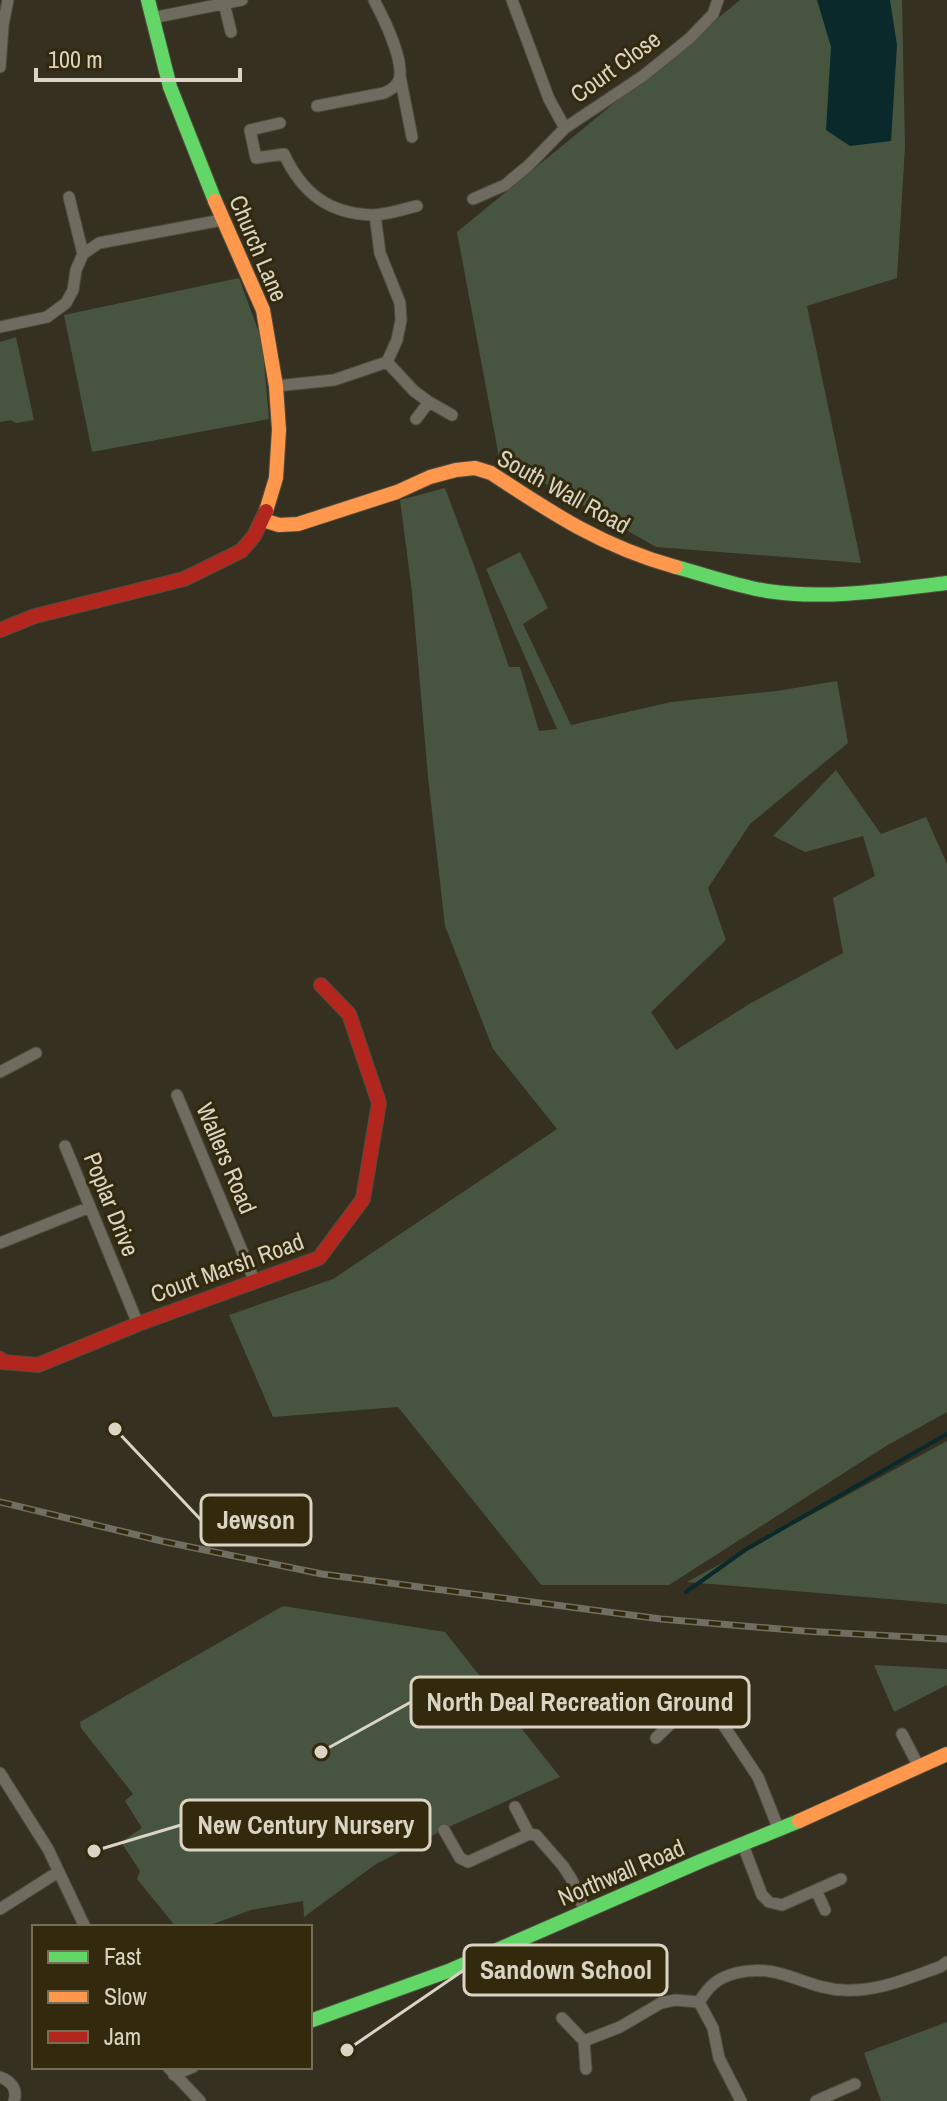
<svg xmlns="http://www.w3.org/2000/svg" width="947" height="2101" viewBox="0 0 947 2101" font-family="'Archivo Narrow',sans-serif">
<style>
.green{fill:#475540}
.water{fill:#0a292a}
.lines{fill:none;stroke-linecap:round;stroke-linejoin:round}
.stream{stroke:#0a292a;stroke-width:4}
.street-casing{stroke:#504d3f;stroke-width:13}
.fast-casing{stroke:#504d3f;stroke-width:16}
.slow-casing{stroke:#504d3f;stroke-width:16}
.jam-casing{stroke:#504d3f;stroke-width:16}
.street{stroke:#6f6b5e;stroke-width:11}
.fast{stroke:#63d668;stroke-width:14}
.slow{stroke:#ff974d;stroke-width:14}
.jam{stroke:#b3261e;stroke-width:14}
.rail-casing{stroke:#716e62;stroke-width:7}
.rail{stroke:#332a0d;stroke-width:4;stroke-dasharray:12;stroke-linecap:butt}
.labels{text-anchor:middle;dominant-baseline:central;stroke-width:6;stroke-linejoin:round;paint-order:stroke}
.street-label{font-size:24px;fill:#d9d4c3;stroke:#332a0d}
.leader{fill:none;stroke:#d9d4c3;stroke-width:3}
.callout-dot{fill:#d9d4c3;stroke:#332a0d;stroke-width:3}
.callout{fill:#332a0d;stroke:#d9d4c3;stroke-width:3}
.callout-label{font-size:26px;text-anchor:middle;font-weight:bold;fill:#d9d4c3}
</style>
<rect width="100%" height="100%" fill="#353020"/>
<path class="green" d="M 740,0 L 902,0 L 905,147 L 897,278 L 807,306 L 861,563 L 656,547 L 499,457 L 457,232 Z
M 239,278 L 262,341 L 269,419 L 92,452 L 64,315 Z
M 16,337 L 34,420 L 16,423 L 11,420 L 0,422 L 0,342 Z
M 445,488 L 475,568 L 509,667 L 520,667 L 539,731 L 557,729 L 486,569 L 520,552 L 548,608 L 523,624 L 571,725 L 671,702 L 777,691 L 837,681 L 848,743 L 750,824 L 708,888 L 726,940 L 651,1012 L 676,1050 L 751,1003 L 843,953 L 833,898 L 875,876 L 863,836 L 805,852 L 773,836 L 836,770 L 881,834 L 926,817 L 947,864 L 947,1412 L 886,1446 L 669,1585 L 541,1585 L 398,1407 L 273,1417 L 229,1315 L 333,1279 L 557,1129 L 493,1049 L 445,926 L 428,777 L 412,592 L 400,500 Z
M 947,1441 L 947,1604 L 687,1582 Z
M 283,1606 L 445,1632 L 560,1777 L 453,1825 L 376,1864 L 304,1917 L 303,1901 L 251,1910 L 205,1927 L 176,1927 L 137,1879 L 140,1871 L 121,1842 L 142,1828 L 125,1801 L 133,1794 L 81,1728 L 80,1722 Z
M 874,1665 L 947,1669 L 947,1685 L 894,1712 Z
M 947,2022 L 947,2101 L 881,2101 L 864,2053 Z"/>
<path class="water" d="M 817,0 L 890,0 L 897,45 L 891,141 L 850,146 L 826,130 L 831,47 Z"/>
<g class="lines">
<path class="stream" d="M 686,1592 L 745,1550 L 947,1434"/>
<g class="street-casing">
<path id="street" d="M 512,0 L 549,99 L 565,128
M 224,3 L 231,32
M 152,18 L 242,0
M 0,67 L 3,25 L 8,0
M 400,76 L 412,137
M 317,106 L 384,93 C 393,89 400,84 400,74 C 401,54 383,17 374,0
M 280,123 L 250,130 L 256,158 L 284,154 C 302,193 329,214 373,215 C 387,215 403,209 417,206
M 473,199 L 505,185 L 529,165 L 565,128 L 643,76 L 690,38 L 713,14 L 718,0
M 83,254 L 99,243 L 222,220
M 0,327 L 47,317 L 66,303 L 73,290 L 76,270 L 83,254 L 69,197
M 387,362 L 414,391 L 429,402
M 276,386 L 334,380 L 387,362 L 397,340 L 401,320 L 400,303 L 380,253 L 375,215
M 416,419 L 429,402 L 452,415
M 0,1072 L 36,1053
M 177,1095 L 255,1282
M 65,1146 L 138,1324
M 0,1243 L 90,1207
M 902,1734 L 919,1767
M 656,1738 C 674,1721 692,1697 718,1717 L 758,1777 L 779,1830
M 0,1773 L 48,1849 L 85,1927
M 515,1807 L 529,1834
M 444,1830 L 460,1858 L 468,1862 L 529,1834 L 536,1835 L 563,1866 L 572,1880 L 585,1911
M 743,1845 L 762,1895 L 769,1902 L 782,1905 L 841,1879
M 816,1890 L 825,1910
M 0,1909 L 58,1872
M 699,2002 C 709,1986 717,1978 736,1973 C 780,1962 804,1989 844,1990 C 878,1992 908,1978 940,1967 L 947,1962
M 562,2018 L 584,2041 L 586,2069
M 584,2041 L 620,2027 L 661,2003 L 675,2000 L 699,2002 L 713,2028 L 719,2058 L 741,2101
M 168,2067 L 200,2101
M 174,2075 L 193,2067
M 0,2077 C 11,2081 18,2089 14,2101
M 816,2101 L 855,2084"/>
</g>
<g class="fast-casing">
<path id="fast" d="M 148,0 L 170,87 L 215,201
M 676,567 C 706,575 736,586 767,591 C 825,600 889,590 947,583
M 310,2021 L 451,1970 L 701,1861 L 799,1821"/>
</g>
<g class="slow-casing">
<path id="slow" d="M 215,201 L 263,310 L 276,386 L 279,430 L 276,478 L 266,511
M 263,520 L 279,525 L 298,524 L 397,492 L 430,477 L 456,470 L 475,468 L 491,473 C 553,514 603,547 676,567
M 799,1821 L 947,1754"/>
</g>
<g class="jam-casing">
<path id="jam" d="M 0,630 L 35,616 L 184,579 L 241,551 L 254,536 L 266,511
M 0,1359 L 3,1362 L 38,1365 L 138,1324 L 319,1258 L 363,1199 L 379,1103 L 349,1014 L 321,985"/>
</g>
<use href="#street" class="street"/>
<use href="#fast" class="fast"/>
<use href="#slow" class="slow"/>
<use href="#jam" class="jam"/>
<g class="rail-casing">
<path id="rail" d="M 0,1502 L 166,1542 L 322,1574 L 661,1619 L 804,1631 L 947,1639"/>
</g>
<use href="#rail" class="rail"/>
</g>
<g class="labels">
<g class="street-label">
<text transform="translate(615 66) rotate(-36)">Court Close</text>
<text transform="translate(259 248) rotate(67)">Church Lane</text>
<text transform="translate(564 491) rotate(29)">South Wall Road</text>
<text transform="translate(227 1158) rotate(67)">Wallers Road</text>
<text transform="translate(112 1204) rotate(68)">Poplar Drive</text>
<text transform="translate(227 1267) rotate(-20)">Court Marsh Road</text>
<text transform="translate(621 1872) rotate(-23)">Northwall Road</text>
</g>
</g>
<path class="leader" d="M115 1429L201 1520M321 1752L411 1702M94 1851L181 1825M347 2050L464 1970"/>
<g class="callout-dot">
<circle cx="115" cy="1429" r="8"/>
<circle cx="321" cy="1752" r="8"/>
<circle cx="94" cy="1851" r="8"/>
<circle cx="347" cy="2050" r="8"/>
</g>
<g class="callout">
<rect x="201" y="1495" width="110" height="50" rx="8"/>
<rect x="411" y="1677" width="338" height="50" rx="8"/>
<rect x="181" y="1800" width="249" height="50" rx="8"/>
<rect x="464" y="1945" width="203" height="50" rx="8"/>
</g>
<g class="callout-label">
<text x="256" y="1529">Jewson</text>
<text x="580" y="1711">North Deal Recreation Ground</text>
<text x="306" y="1834">New Century Nursery</text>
<text x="566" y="1979">Sandown School</text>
</g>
<rect x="32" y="1925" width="280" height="144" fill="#332a0d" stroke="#756e56" stroke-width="2"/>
<rect x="48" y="1951" width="40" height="12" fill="#63d668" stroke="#756e56" stroke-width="2"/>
<text x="104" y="1965" font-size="24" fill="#d9d4c3">Fast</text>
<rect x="48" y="1991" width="40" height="12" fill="#ff974d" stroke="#756e56" stroke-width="2"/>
<text x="104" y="2005" font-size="24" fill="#d9d4c3">Slow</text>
<rect x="48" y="2031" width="40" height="12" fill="#b3261e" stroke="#756e56" stroke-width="2"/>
<text x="104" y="2045" font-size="24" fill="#d9d4c3">Jam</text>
<path d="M36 68v12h204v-12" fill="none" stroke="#d9d4c3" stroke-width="4"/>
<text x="48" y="68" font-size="24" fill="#d9d4c3" stroke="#332a0d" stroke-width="6" paint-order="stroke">100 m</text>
</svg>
